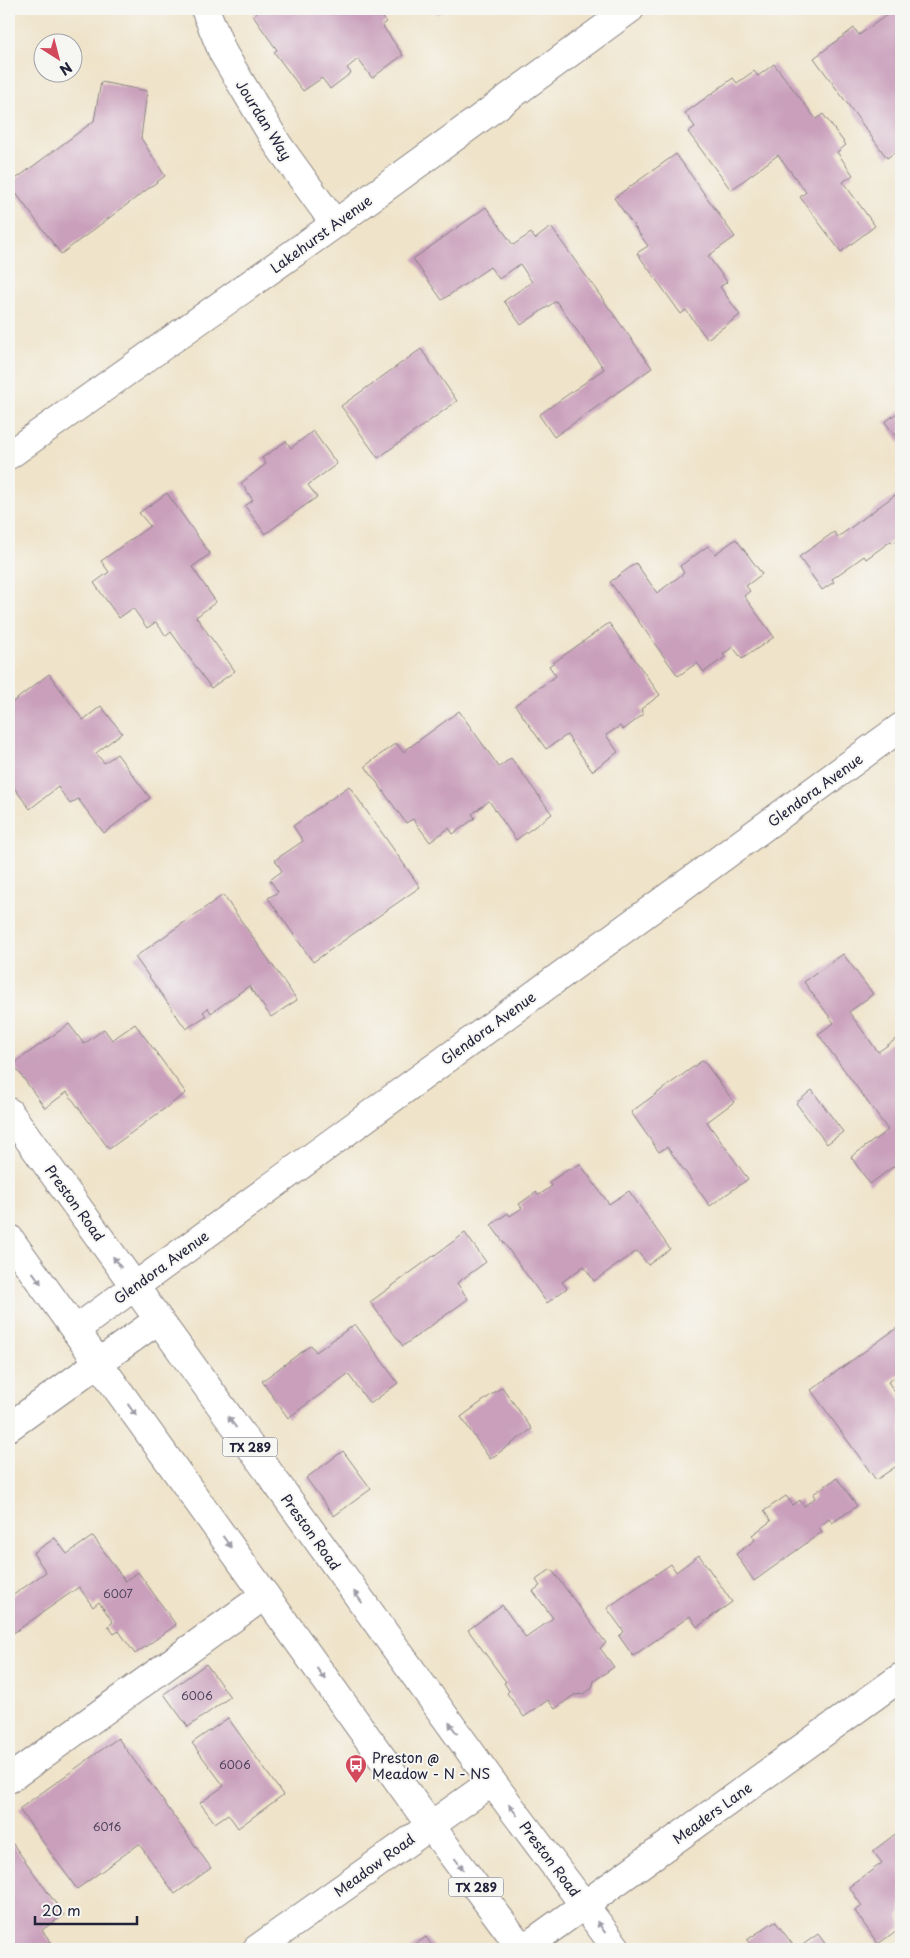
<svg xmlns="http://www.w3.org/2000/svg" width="910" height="1958" viewBox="0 0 910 1958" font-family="'Playpen Sans',sans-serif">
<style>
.building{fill:#c99fbb}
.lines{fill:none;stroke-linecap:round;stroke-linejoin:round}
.minor-casing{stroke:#888282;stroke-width:30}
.major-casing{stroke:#888282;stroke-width:30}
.minor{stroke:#fff;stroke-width:28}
.major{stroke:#fff;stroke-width:28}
.oneway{fill:#9c9ca7}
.labels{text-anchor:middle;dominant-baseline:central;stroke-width:4;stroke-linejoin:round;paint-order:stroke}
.number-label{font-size:11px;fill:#4c415b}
.shield{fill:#f6f6f2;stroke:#626272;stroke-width:1}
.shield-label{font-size:12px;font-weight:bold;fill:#22223b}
.street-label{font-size:14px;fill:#22223b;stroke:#f6f6f2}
.poi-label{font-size:14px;fill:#22223b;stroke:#f6f6f2;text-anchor:start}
</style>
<rect width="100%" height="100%" fill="#f6f6f2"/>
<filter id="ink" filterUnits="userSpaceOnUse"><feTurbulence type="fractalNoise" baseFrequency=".02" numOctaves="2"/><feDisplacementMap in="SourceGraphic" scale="10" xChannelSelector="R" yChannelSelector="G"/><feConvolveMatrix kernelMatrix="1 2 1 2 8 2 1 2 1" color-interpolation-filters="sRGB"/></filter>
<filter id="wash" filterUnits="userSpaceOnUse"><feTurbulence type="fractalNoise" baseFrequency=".0096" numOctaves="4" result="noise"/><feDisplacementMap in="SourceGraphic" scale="20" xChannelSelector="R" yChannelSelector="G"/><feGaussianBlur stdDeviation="1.12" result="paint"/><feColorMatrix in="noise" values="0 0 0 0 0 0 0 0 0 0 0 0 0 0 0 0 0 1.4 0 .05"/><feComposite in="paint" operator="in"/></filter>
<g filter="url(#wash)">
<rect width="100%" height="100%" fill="#efe3c9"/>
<g id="blocks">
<path class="building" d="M 253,9 L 379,9 L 379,12 L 386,22 L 382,25 L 403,55 L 372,78 L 358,59 L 347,68 L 351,73 L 330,89 L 322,78 L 303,91 L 274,52 L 277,50 L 253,16 L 257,13 Z
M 434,9 L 445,9 L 438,14 Z
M 895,9 L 901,9 L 901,148 L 887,158 L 814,58 L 854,28 L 859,35 Z
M 774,64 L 816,119 L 823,114 L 846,145 L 837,152 L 853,175 L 843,182 L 875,226 L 841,252 L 800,197 L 806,192 L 778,155 L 731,190 L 688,132 L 695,127 L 685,113 L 733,78 L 737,83 L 754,71 L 758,76 Z
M 101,82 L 147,91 L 141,138 L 165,176 L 61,254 L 9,184 L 94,121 Z
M 676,154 L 735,237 L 708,256 L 727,282 L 720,287 L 740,315 L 707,339 L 686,310 L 681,314 L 637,253 L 648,246 L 614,198 Z
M 486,207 L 513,245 L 531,233 L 535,239 L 551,227 L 652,368 L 554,437 L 539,415 L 604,369 L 556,301 L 521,325 L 504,301 L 532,282 L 520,264 L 499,279 L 490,267 L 442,300 L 413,259 Z
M 421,349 L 457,401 L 378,458 L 341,406 Z
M 901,410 L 901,444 L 885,422 Z
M 313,431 L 337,464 L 308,485 L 317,497 L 265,534 L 245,506 L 253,500 L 241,483 L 266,464 L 262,458 L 286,441 L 291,448 Z
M 167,493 L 210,554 L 192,567 L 216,602 L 196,617 L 235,671 L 211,688 L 171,632 L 166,636 L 156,622 L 147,628 L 133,608 L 119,618 L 94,583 L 109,572 L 101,561 L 150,526 L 139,513 Z
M 895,495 L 901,504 L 901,537 L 893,543 L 891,541 L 866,559 L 864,556 L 832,579 L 834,582 L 822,590 L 799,557 L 834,532 L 838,537 Z
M 736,539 L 762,574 L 746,586 L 750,591 L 744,596 L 774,637 L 742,659 L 733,647 L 723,654 L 725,657 L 704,672 L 697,663 L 678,676 L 610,582 L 636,563 L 657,593 L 684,573 L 680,566 L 708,546 L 715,554 Z
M 609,623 L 660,695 L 641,709 L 644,714 L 623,730 L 620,726 L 606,735 L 618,752 L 592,771 L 567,735 L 546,749 L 515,705 L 556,676 L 549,666 Z
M 49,674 L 83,720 L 101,706 L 122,733 L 96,753 L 104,763 L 117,754 L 150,798 L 104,833 L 78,799 L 70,804 L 58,787 L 30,809 L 9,781 L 9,705 Z
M 459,711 L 499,767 L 511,758 L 552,814 L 516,840 L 489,801 L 472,814 L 475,818 L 453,834 L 449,828 L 430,842 L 413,819 L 406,823 L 365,766 L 396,743 L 403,752 Z
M 349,786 L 420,887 L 313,962 L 268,898 L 278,892 L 270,880 L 282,871 L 275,860 L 303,841 L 293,826 Z
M 223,895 L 297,1000 L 271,1017 L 249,986 L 211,1013 L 208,1008 L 203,1012 L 206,1016 L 186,1029 L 135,957 Z
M 843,954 L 873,994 L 849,1012 L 878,1052 L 899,1037 L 901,1040 L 901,1161 L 870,1184 L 851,1157 L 888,1130 L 818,1034 L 834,1023 L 804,982 Z
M 69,1024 L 84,1044 L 104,1029 L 112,1040 L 135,1024 L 186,1093 L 109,1149 L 67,1092 L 45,1108 L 13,1064 Z
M 703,1060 L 734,1102 L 707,1122 L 748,1179 L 710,1206 L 667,1147 L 659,1152 L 631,1112 Z
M 812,1090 L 843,1132 L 827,1144 L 796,1103 Z
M 580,1164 L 609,1204 L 629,1191 L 670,1249 L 648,1265 L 637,1251 L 594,1281 L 584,1266 L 562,1282 L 567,1288 L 547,1303 L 491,1225 L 508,1213 L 510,1216 L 522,1208 L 519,1204 L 536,1192 L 539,1195 L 552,1186 L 549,1182 L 569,1169 L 570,1170 Z
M 465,1233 L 486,1262 L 457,1283 L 468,1299 L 403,1346 L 370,1302 Z
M 355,1324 L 398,1383 L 370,1404 L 348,1374 L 288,1418 L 262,1381 L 311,1345 L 316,1352 Z
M 901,1325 L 901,1373 L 888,1382 L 901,1400 L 901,1463 L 876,1480 L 811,1390 Z
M 502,1387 L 532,1429 L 490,1459 L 461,1417 Z
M 343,1451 L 371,1489 L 334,1516 L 306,1478 Z
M 837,1478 L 857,1506 L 832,1523 L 829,1519 L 819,1527 L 822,1532 L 754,1581 L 736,1554 L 755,1540 L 752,1535 L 771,1521 L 764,1511 L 786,1496 L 793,1505 L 800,1500 L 804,1506 L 815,1498 L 813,1494 Z
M 93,1536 L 125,1581 L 138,1572 L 176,1625 L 135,1654 L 119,1631 L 114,1634 L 108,1626 L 113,1622 L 99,1602 L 93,1607 L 79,1587 L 12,1634 L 9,1629 L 9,1598 L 46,1572 L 33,1553 L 55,1538 L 67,1554 Z
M 699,1555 L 732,1602 L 697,1627 L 690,1616 L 633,1656 L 619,1636 L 624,1632 L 607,1608 L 671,1564 L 676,1572 Z
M 551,1569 L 606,1643 L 600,1648 L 614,1667 L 594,1681 L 592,1688 L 584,1694 L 574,1695 L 555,1709 L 548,1700 L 524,1717 L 507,1693 L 509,1691 L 504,1683 L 506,1682 L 468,1630 L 502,1605 L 526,1638 L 553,1618 L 533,1591 L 540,1586 L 536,1580 Z
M 206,1664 L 230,1697 L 188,1727 L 164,1694 Z
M 228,1718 L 283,1795 L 238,1828 L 228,1814 L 215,1823 L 200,1803 L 224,1786 L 192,1743 Z
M 118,1738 L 211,1868 L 175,1894 L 139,1844 L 77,1889 L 19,1809 Z
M 898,1832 L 901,1837 L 901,1913 L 898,1916 L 901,1921 L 901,1927 L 878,1944 L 855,1911 L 862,1906 L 849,1887 L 882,1863 L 873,1851 Z
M 13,1844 L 64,1915 L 42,1930 L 56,1949 L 9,1949 L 9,1846 Z
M 775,1921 L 796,1949 L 754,1949 L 747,1940 Z
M 818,1934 L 829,1949 L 797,1949 Z
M 426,1937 L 434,1949 L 409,1949 Z"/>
</g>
</g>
<g filter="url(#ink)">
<use href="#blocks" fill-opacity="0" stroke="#888282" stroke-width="1"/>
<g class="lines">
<g class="minor-casing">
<path id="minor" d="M 205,9 L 223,53 L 278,145 L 335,224
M 9,455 L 335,224 L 630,9
M 75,1330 L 901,727
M 9,1427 L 158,1320
M 9,1779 L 265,1595
M 257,1949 L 492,1782
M 523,1949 L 901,1677"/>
</g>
<g class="major-casing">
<path id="major" d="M 9,1112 L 492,1782 L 617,1949
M 9,1238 L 430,1825 L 522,1949"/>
</g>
<use href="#minor" class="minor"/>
<use href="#major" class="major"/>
</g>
<defs><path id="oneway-solid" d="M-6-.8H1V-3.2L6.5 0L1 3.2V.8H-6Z" transform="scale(1.25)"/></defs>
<g class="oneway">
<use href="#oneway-solid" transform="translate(117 1262) rotate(-126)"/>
<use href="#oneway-solid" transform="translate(37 1278) rotate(54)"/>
<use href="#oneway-solid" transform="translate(132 1410) rotate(54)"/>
<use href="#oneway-solid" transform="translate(232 1422) rotate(-126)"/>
<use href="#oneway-solid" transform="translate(227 1542) rotate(54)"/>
<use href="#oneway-solid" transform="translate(358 1597) rotate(-126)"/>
<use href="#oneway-solid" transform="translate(321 1674) rotate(54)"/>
<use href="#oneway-solid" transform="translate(453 1728) rotate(-126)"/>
<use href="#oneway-solid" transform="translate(513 1810) rotate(-127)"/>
<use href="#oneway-solid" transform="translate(459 1864) rotate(53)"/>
<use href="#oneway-solid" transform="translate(601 1927) rotate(-126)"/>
</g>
</g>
<defs>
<g id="bus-pin" transform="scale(1.125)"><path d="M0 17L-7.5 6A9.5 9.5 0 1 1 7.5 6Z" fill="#d1495b" stroke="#f6f6f2"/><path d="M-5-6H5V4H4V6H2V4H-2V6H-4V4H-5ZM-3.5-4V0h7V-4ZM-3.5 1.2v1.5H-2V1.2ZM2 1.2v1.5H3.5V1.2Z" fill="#fff"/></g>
</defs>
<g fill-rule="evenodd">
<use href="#bus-pin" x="356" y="1765"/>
</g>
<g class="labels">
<g class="number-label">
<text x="118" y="1593">6007</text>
<text x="197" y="1695">6006</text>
<text x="235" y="1764">6006</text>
<text x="107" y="1826">6016</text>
</g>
<g class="shield">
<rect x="222.5" y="1437.5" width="55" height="19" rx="4"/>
<rect x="448.5" y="1877.5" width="55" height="19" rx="4"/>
</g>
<g class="shield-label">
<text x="250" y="1447">TX 289</text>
<text x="476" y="1887">TX 289</text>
</g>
<g class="street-label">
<text transform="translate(264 120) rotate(58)">Jourdan Way</text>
<text transform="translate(321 234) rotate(-36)">Lakehurst Avenue</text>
<text transform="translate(815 790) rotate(-36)">Glendora Avenue</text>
<text transform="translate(488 1028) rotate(-36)">Glendora Avenue</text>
<text transform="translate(75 1203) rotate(54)">Preston Road</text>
<text transform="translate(161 1267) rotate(-36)">Glendora Avenue</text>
<text transform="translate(311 1532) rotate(54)">Preston Road</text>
<text transform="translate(712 1813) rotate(-36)">Meaders Lane</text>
<text transform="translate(550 1859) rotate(53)">Preston Road</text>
<text transform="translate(374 1865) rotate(-36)">Meadow Road</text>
</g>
<g class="poi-label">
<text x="372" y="1757">Preston @<tspan x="372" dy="16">Meadow - N - NS</tspan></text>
</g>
</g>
<rect width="910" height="1958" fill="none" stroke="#f6f6f2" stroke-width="30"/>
<g transform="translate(58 58) rotate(144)"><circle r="24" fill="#f6f6f2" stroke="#a1a1a9"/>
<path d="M0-4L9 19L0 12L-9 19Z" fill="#d1495b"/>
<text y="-8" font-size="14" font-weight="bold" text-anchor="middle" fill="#22223b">N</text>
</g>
<path d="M35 1916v8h102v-8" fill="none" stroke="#22223b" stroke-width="2.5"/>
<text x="42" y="1916" font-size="15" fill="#22223b" stroke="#f6f6f2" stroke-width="4" paint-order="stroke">20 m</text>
</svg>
